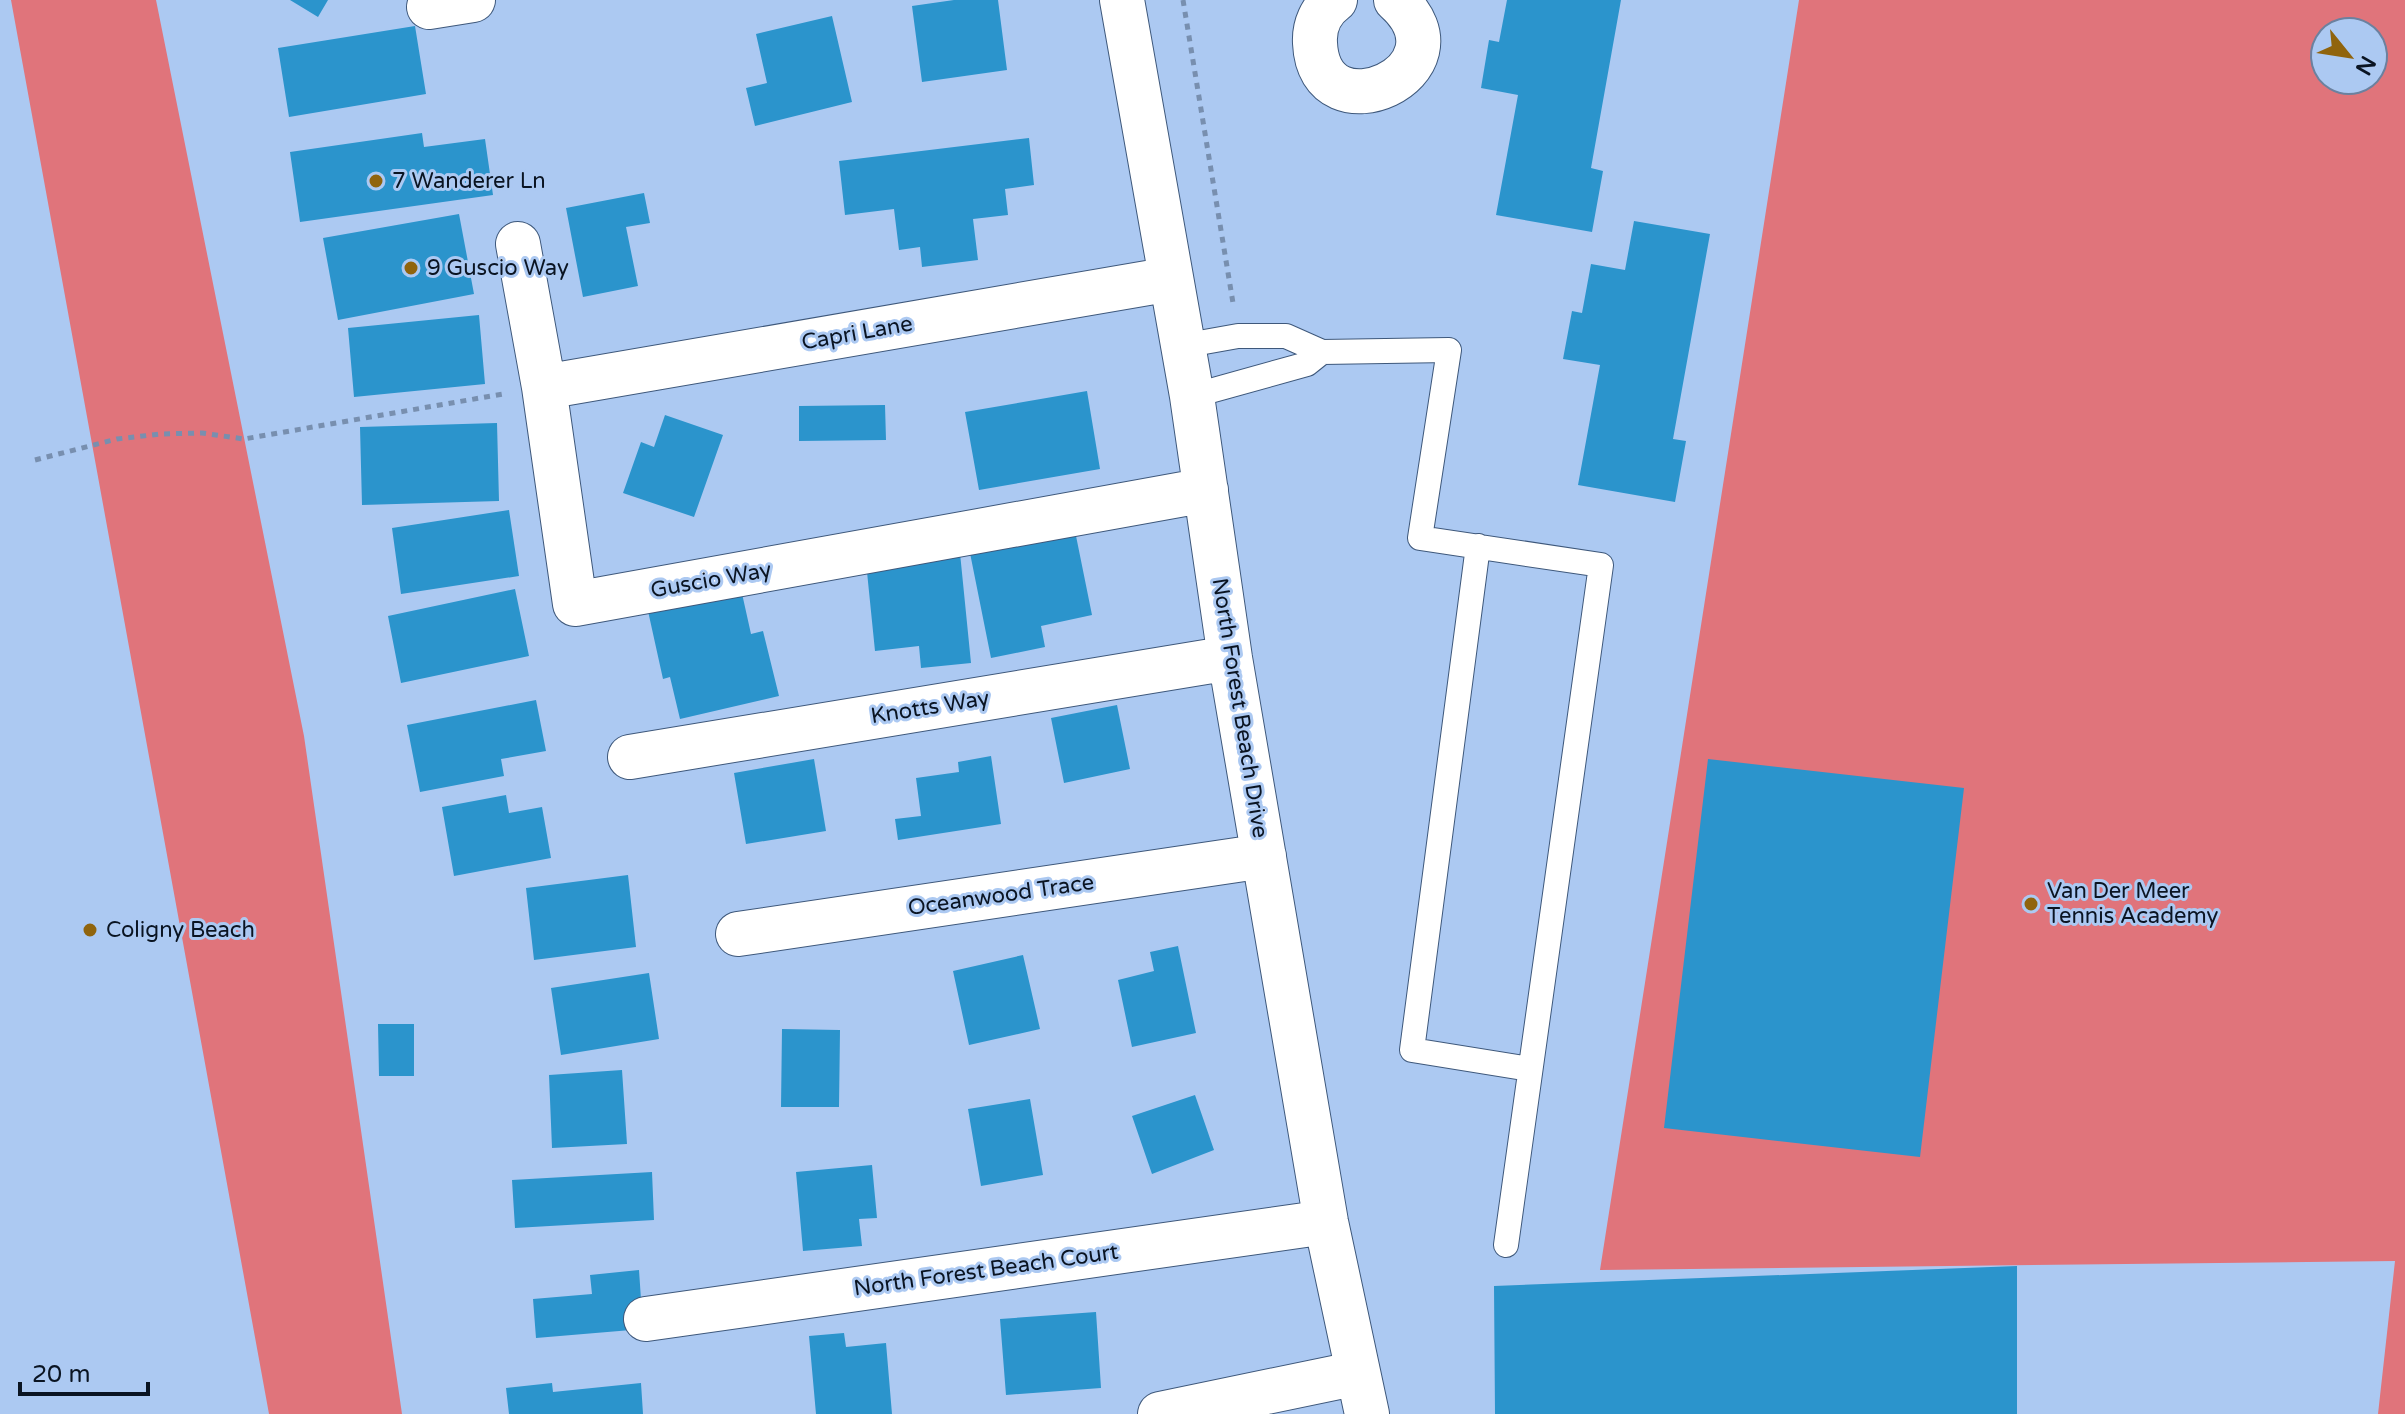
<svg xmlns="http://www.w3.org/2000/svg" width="2405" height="1414" viewBox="0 0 2405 1414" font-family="'Varela Round',sans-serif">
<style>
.green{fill:#e0747b;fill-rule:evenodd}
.building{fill:#2b94cc}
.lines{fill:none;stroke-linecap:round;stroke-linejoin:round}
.service-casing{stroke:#3e587b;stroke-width:26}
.minor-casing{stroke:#3e587b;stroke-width:46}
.path{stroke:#788faf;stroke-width:5;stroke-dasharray:6 6;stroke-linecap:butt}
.service{stroke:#fff;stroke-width:24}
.minor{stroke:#fff;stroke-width:44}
.poi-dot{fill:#90640d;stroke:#acc9f2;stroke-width:3}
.labels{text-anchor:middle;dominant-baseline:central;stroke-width:6;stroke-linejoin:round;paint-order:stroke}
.poi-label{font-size:22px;fill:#0a1422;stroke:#acc9f2;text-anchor:start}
.street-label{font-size:22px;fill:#0a1422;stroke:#acc9f2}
</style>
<rect width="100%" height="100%" fill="#acc9f2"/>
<path class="green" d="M 11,0 L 156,0 L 304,736 L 402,1414 L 269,1414 Z
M 1799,0 L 2405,0 L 2405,1414 L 2378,1414 L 2395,1261 L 1600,1270 ZM 2325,32 L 2373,32 L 2373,80 L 2325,80 Z"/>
<path class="building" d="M 290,0 L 328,0 L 318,17 Z
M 954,0 L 998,0 L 1007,70 L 922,82 L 912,6 Z
M 1507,0 L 1621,0 L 1591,168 L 1603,171 L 1592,232 L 1496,215 L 1518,95 L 1481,88 L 1489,40 L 1499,42 Z
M 832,16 L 852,102 L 755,126 L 746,88 L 767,83 L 756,34 Z
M 415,26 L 426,94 L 289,117 L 278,48 Z
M 422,133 L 424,147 L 485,139 L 493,195 L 300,222 L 290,152 Z
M 1029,138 L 1034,185 L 1005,189 L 1008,215 L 973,219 L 978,260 L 922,267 L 920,247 L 899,250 L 894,209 L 845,215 L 839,161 Z
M 644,193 L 650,223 L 626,227 L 638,286 L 583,297 L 566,208 Z
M 459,214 L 474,294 L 338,320 L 323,238 Z
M 1634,221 L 1710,234 L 1673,439 L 1686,441 L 1675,502 L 1578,485 L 1600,365 L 1563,359 L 1572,311 L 1582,313 L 1591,264 L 1625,270 Z
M 479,315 L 485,384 L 354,397 L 348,328 Z
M 1087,391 L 1100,469 L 979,490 L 965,412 Z
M 885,405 L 886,440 L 799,441 L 799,406 Z
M 665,415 L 723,435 L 694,517 L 623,493 L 641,442 L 654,447 Z
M 497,423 L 499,501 L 362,505 L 360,427 Z
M 509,510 L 519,576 L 401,594 L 392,528 Z
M 1074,526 L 1092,615 L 1041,626 L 1045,647 L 991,658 L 969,548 Z
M 960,553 L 971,663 L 921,668 L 919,646 L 875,651 L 866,562 Z
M 515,589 L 529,656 L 401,683 L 388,616 Z
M 741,589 L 751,634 L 763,631 L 779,696 L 680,719 L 670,677 L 663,679 L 648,611 Z
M 536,700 L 546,751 L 501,759 L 504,776 L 420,792 L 407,725 Z
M 1117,705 L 1130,769 L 1064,783 L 1051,718 Z
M 991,756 L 1001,824 L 898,840 L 895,819 L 921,816 L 916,778 L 959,772 L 958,762 Z
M 814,759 L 826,831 L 746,844 L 734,773 Z
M 1708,759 L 1964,788 L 1920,1157 L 1664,1128 Z
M 506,795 L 509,813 L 542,807 L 551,858 L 454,876 L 442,807 Z
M 628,875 L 636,947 L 534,960 L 526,888 Z
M 1178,946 L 1196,1033 L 1132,1047 L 1118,980 L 1154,971 L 1150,952 Z
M 1023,955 L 1040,1029 L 969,1045 L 953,971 Z
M 649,973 L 659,1039 L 561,1055 L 551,988 Z
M 378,1024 L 414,1024 L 414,1076 L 379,1076 Z
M 782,1029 L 840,1030 L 839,1107 L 781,1107 Z
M 622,1070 L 627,1144 L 552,1148 L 549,1075 Z
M 1195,1095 L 1214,1150 L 1152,1174 L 1132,1116 Z
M 1030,1099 L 1043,1175 L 981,1186 L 968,1109 Z
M 872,1165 L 877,1218 L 859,1219 L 862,1246 L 803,1251 L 796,1172 Z
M 652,1172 L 654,1220 L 515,1228 L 512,1180 Z
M 2017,1266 L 2017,1414 L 1495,1414 L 1494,1286 Z
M 639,1270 L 643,1329 L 536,1338 L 533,1299 L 592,1294 L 590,1275 Z
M 1096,1312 L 1101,1388 L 1006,1395 L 1000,1319 Z
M 844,1333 L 846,1347 L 886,1343 L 892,1414 L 816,1414 L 809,1336 Z
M 552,1383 L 553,1392 L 641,1383 L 643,1414 L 509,1414 L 506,1388 Z"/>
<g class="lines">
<g class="service-casing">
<path id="service" d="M 1182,346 L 1238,336 L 1286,336 L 1322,352 L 1449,350 L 1420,538 L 1601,565 L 1506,1245
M 1192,396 L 1307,364 L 1322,352
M 1478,546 L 1412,1050 L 1530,1069"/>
</g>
<g class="minor-casing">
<path id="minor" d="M 1122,0 L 1192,396 L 1230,658 L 1326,1222 L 1367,1414
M 1335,0 C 1321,10 1314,26 1315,43 C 1319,141 1475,71 1396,0
M 429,7 L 473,0
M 518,244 L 544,387 L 575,604 L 1206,490
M 544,387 L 1171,279
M 630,757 L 1230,658
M 738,934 L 1264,856
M 646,1319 L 1326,1222
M 1160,1414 L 1358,1373"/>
</g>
<path class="path" d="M 1183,0 L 1233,303
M 35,460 L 117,439 L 160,434 L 202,433 L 244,439 L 503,394"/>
<use href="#service" class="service"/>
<use href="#minor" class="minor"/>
</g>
<g class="poi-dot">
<circle cx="376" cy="181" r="8"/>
<circle cx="411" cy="268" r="8"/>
<circle cx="2031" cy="904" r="8"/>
<circle cx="90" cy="930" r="8"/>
</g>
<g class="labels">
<g class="poi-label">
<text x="392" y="181">7 Wanderer Ln</text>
<text x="427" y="268">9 Guscio Way</text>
<text x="2047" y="891">Van Der Meer<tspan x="2047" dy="25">Tennis Academy</tspan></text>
<text x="106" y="930">Coligny Beach</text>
</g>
<g class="street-label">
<text transform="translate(857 333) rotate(-10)">Capri Lane</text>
<text transform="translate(711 580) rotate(-10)">Guscio Way</text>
<text transform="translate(930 707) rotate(-9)">Knotts Way</text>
<text transform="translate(1240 708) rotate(81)">North Forest Beach Drive</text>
<text transform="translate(1001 895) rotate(-8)">Oceanwood Trace</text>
<text transform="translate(986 1270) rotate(-8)">North Forest Beach Court</text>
</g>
</g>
<g transform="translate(2349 56) rotate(120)"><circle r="38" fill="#acc9f2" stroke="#6b819f" stroke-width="2"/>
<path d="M0-6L14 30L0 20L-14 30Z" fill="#90640d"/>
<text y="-12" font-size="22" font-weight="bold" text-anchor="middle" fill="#0a1422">N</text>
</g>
<path d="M20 1382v12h128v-12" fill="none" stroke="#0a1422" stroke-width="4"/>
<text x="32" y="1382" font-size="24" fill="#0a1422" stroke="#acc9f2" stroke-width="6" paint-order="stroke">20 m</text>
</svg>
